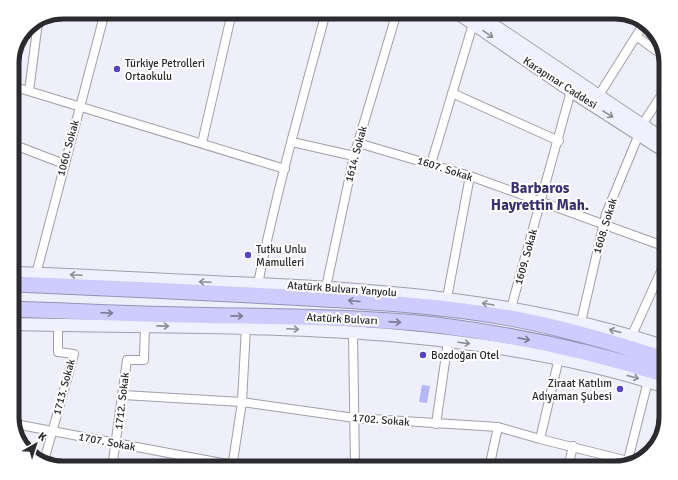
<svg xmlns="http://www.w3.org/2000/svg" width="678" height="480" viewBox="0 0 678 480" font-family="Signika,sans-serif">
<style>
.water{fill:#b7b6f6}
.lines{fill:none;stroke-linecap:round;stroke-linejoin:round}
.street-casing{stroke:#9f9faa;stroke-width:10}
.secondary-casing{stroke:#9f9faa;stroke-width:14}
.highway-casing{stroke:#9493b5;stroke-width:17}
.street{stroke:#fff;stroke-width:8}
.secondary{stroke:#f0f0fe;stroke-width:12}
.highway{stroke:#cdccfd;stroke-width:15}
.oneway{stroke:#8d8d96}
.oneway2{stroke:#7c7b96}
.poi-dot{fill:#5944bc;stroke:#fff;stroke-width:1.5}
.labels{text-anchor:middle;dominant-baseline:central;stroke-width:4;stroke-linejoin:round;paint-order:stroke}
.poi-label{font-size:11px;fill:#2a2a2f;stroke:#fff;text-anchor:start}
.street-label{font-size:11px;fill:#2a2a2f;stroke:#fff}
.district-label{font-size:15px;font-weight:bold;fill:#39326e;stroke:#fff}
.rim{fill:none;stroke:#2a2a2f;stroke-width:5}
</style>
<rect width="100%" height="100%" fill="#efeffb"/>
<path class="water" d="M 422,385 L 430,386 L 427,403 L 419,402 Z"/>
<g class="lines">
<g class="street-casing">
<path id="street" d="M 636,36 L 665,57
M 12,86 L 285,169
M 29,91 L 38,22
M 452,93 L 559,141
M 599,95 L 645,22
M 642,125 L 666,88
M 292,142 L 354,156
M 202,143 L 232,12
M 358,143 L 470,176 L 666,247
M 12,144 L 64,164
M 431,164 L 473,24
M 35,278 L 105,12
M 258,284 C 276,192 302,102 326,12
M 325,292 L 354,156 L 397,12
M 447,298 L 470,176
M 510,312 L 571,91
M 581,322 L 606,214 L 639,134
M 353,332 L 355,468
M 632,335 L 666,260
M 123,395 L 242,402 L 355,418 L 498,427 L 540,439 L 636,463
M 15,424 L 248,468
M 436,424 L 448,341
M 540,439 L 559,358
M 628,460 L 648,381
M 44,461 L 74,354 L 58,352 L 58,325
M 112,468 L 127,360 L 144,360 L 145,326
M 232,468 L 242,402 L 246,327
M 489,468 L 498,427
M 568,468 L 573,446"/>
</g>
<g class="secondary-casing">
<path id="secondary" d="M 456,12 L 571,91 L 666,152
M 474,12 L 666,141
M 12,273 C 86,275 160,280 234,283 C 380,289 526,300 666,347
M 12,324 C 231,330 455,318 666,387"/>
</g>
<g class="highway-casing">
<path id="highway" d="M 15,284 C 106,288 198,292 289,297 C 363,301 437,305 510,318 C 563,328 615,343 666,360
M 12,309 C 70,311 127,314 185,315 C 268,317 353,316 436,325 C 515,335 591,351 666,375"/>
</g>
<use href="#street" class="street"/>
<use href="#secondary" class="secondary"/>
<use href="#highway" class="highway"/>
</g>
<defs><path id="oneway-shaft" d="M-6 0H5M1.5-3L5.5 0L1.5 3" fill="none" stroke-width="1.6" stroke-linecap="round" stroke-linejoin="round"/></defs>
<g class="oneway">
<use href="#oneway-shaft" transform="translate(488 34) rotate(35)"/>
<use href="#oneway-shaft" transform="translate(608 114) rotate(32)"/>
<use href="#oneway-shaft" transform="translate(76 275) rotate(-177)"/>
<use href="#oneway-shaft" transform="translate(205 282) rotate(-177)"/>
<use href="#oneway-shaft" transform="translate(488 304) rotate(-171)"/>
<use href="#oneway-shaft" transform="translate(163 326) rotate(1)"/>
<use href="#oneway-shaft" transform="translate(293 329) rotate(3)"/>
<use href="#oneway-shaft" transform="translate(615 331) rotate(-165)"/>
<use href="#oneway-shaft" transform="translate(464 343) rotate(7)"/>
<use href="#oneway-shaft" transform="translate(633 377) rotate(15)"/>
</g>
<g class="oneway2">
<use href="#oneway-shaft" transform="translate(354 301) rotate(-175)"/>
<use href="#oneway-shaft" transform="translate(107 313) rotate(2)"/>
<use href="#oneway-shaft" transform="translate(237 316) rotate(1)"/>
<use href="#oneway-shaft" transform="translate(395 322) rotate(4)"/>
<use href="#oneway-shaft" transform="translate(524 339) rotate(11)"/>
</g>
<g class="poi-dot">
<circle cx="117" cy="69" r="4"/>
<circle cx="248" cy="255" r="4"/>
<circle cx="423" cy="355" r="4"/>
<circle cx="620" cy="389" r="4"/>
</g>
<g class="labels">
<g class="poi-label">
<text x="125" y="63">Türkiye Petrolleri<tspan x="125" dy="13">Ortaokulu</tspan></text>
<text x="256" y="249">Tutku Unlu<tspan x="256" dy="13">Mamulleri</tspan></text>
<text x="431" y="355">Bozdoğan Otel</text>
<text x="612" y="383" text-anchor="end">Ziraat Katılım<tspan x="612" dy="13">Adıyaman Şubesi</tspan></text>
</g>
<g class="street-label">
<text transform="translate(560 83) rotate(33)">Karapınar Caddesi</text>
<text transform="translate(68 148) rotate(-75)">1060. Sokak</text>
<text transform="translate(356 154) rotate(-75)">1614. Sokak</text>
<text transform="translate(445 169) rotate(18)">1607. Sokak</text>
<text transform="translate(605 226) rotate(-73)">1608. Sokak</text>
<text transform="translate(526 257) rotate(-74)">1609. Sokak</text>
<text transform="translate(342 289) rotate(4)">Atatürk Bulvarı Yanyolu</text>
<text transform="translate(342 319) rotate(3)">Atatürk Bulvarı</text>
<text transform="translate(64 387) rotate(-75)">1713. Sokak</text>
<text transform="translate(122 401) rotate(-83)">1712. Sokak</text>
<text transform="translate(381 420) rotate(5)">1702. Sokak</text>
<text transform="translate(107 442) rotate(11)">1707. Sokak</text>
</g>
<g class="district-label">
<text x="540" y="188">Barbaros<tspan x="540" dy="17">Hayrettin Mah.</tspan></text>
</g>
</g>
<path d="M0 0H678V480H0ZM63 19H615A44 44 0 0 1 659 63V417A44 44 0 0 1 615 461H63A44 44 0 0 1 19 417V63A44 44 0 0 1 63 19Z" fill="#fff" fill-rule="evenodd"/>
<path class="rim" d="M63 19H615A44 44 0 0 1 659 63V417A44 44 0 0 1 615 461H63A44 44 0 0 1 19 417V63A44 44 0 0 1 63 19Z"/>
<g transform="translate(36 444) rotate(39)" stroke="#ffffff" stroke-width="3" paint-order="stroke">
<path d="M0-3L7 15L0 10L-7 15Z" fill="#2a2a2f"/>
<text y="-6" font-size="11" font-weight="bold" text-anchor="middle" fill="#2a2a2f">K</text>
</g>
</svg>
